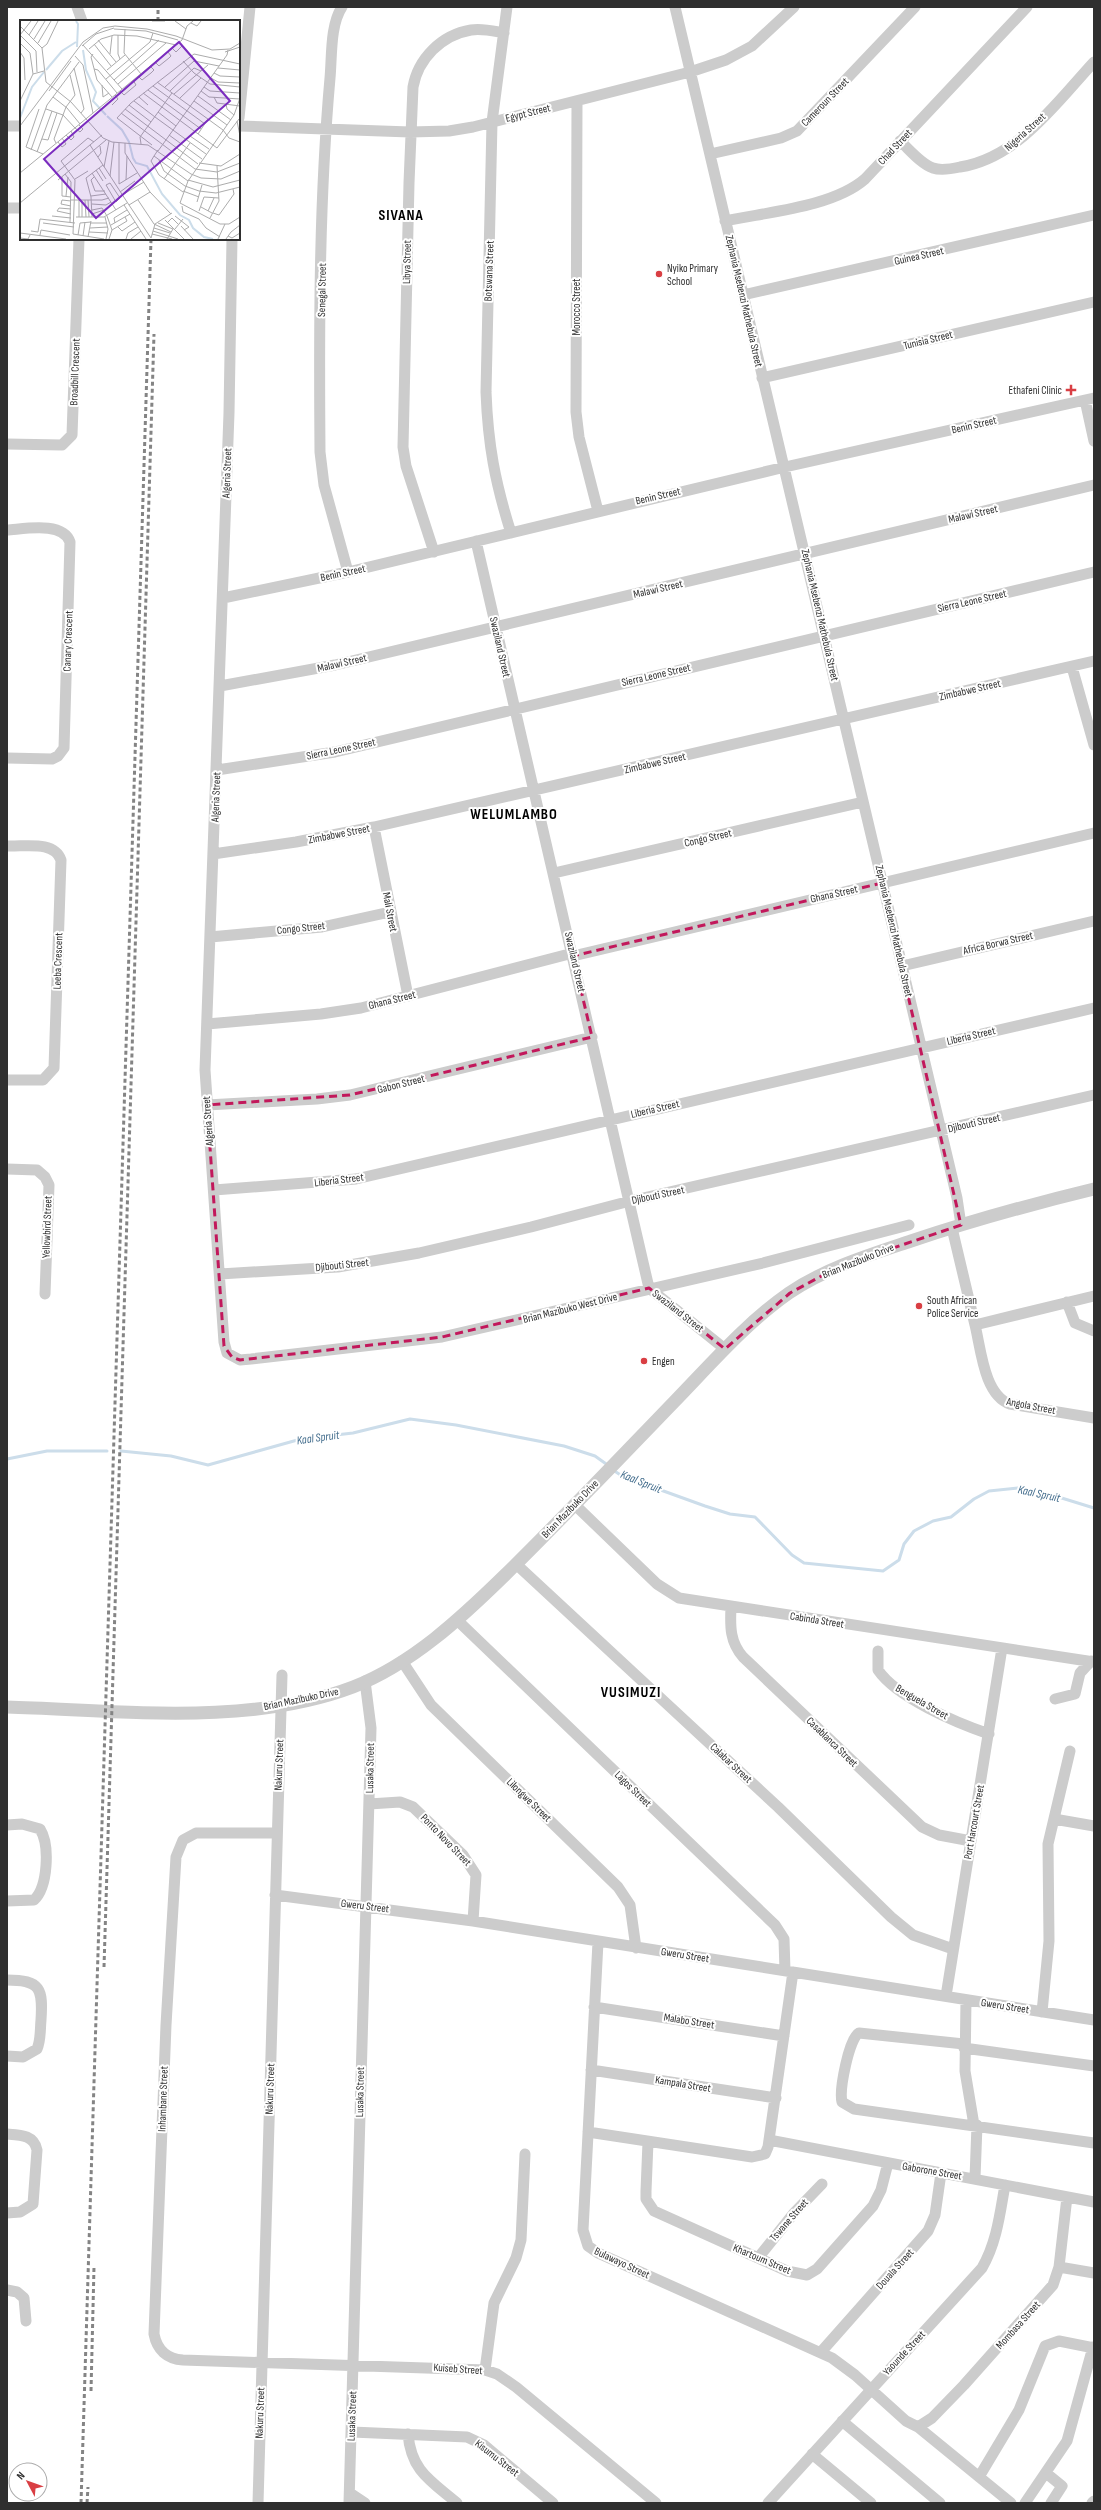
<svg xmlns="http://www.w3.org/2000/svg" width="1101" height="2510" viewBox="0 0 1101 2510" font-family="'Sofia Sans Condensed',sans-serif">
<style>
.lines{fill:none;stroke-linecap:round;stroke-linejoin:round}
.stream{stroke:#ccddea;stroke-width:3}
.minor{stroke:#ccc;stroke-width:11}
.tertiary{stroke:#ccc;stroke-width:13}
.rail{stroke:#848484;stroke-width:3;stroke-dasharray:4 3;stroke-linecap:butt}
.marked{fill:none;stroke:#c2185b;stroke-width:3;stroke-dasharray:8 5;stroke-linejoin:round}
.poi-dot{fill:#d93e43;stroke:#fff;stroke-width:1.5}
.labels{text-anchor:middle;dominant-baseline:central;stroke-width:4;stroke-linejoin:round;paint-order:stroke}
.street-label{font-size:11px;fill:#2f2f2f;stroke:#fff}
.poi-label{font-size:11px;fill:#2f2f2f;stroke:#fff;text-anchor:start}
.water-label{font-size:12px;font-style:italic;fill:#426c8c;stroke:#fff}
.district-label{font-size:15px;font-weight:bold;letter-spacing:1px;fill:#000;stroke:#fff}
.inset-river{fill:none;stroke:#ccddea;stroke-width:2}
.inset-road{fill:none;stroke:#acacac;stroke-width:1}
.view{fill:#7b2cbf;fill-opacity:0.15;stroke:#7b2cbf;stroke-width:2}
.inset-edge{fill:none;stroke:#2f2f2f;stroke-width:2}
</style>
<rect width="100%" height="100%" fill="#fff"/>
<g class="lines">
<path class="stream" d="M 121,1451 L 171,1456 L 208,1465 L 301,1439 L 353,1433 L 410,1419 L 456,1425 L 564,1446 L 595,1456 L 609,1466
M 7,1459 L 47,1451 L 107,1451
M 613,1470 L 622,1476 L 705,1506 L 730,1514 L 755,1517 L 792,1555 L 804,1563 L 883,1571 L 899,1560 L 904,1544 L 914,1531 L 933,1521 L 951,1517 L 974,1499 L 989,1491 L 1018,1488 L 1039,1491 L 1094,1508"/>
<path class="minor" d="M 77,7 L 82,21
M 342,7 C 330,25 332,57 330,78 C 319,202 319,328 320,452 L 324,485 L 348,572
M 507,7 L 492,122 L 486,392 C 488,445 495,482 511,533
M 675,7 L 957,1198 L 961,1225
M 577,101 L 576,412 L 579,437 L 598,511
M 239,118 L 250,7
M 7,126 L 21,126
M 239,126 L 410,132 L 449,131 L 473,127 L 690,72 L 726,60 L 752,46 L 794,7
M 900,141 C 909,149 921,164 933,168 C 941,171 951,169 960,167 C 1018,158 1056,103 1094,62
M 710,154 L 781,138 L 797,131 L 915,7
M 7,208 L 21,208
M 725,221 C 767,212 833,207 865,179 L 1027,7
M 232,239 L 229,413 L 205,1070 L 224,1342 L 227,1353 L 240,1360 L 251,1359 L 442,1337 L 763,1263 L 909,1225
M 743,295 L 1094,215
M 762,378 L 1094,302
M 1085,400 L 1094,441
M 7,444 L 62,445 L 72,435 L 79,239
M 7,530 C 24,529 63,521 70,542 L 64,748 L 58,756 L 52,759 L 7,758
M 476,541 L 649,1288 L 725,1349
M 434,552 L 406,466 L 403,447 L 409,183 L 413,87 C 418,59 441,35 471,30 C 482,28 493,31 504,33
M 223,598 L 348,572 L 785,467 L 1094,398
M 1072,667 L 1094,745
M 220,686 L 335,665 L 1094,485
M 217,770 L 335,752 L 1094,572
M 374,827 L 408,996
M 7,846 C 24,847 54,840 61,860 L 54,1068 L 43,1080 L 7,1080
M 213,854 L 296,842 L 374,827 L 1094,661
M 554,873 L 863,802
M 210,937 L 322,927 L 390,912
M 573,956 L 1094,833
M 902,966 L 1094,921
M 207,1024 L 321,1014 L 361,1008 L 573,953
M 207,1105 L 317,1099 L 350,1095 L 592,1037
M 7,1169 L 37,1170 L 45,1177 L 49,1185 L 45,1294
M 214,1190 L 356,1179 L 1094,1008
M 952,1228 L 975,1325 L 1094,1296
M 220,1274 L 338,1267 L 419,1253 L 531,1227 L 630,1201 L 1094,1095
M 1067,1302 L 1075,1323 L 1094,1331
M 975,1325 C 981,1349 984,1395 1010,1404 L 1094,1418
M 574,1504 L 657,1584 L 679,1598 L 1094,1662
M 516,1564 L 778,1807 L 891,1917 L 913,1935 L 953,1949
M 731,1607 C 730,1627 730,1642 743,1657 L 922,1827 L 939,1835 L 971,1841
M 457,1620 L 775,1925 L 784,1939 L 785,1971
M 878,1651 L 878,1670 C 897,1698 957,1723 989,1734
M 402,1661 L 431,1705 L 618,1887 L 630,1905 L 636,1948
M 1055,1699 L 1075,1694 L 1080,1673 L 1091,1661
M 369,1804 L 400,1802 L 413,1807 L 463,1855 L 476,1875 L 473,1921
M 1054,1819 L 1094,1826
M 7,1825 L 22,1824 L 40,1829 C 50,1845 48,1887 34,1900 L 7,1901
M 277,1833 L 196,1833 L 183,1840 L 176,1857 L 166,2025 L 154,2334 C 157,2350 167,2359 183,2360 L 485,2370 L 497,2374 L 516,2387 L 656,2503
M 275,1895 L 473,1921 L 1094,2020
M 598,1942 L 583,2230 L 588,2246 L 598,2253 L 832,2358 L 855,2375 L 906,2421 L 918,2427 L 1011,2503
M 7,1980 C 41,1980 43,1989 41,2020 C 40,2030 41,2040 37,2049 L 23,2057 L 7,2056
M 946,1996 L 1002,1648
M 966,2000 L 965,2071 L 974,2125
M 594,2007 L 784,2036
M 1042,2012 L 1049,1941 L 1048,1844 L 1070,1751
M 964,2044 L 859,2033 C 849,2038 839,2090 842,2102 L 854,2109 L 1094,2143
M 964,2048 L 1094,2066
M 591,2070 L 776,2098
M 588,2132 L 752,2157 L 765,2154 L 768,2147 L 793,1972
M 7,2134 C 21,2135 34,2135 37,2150 L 33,2204 L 20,2212 L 7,2213
M 769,2140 L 1094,2202
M 648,2142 L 646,2191 L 646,2199 L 654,2211 L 787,2271 L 807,2275 L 817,2269 L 873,2206 L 881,2190 L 888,2163
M 975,2178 L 977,2125
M 758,2258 L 794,2213 L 822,2184
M 1059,2267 L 1094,2273
M 7,2290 L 17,2292 L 24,2298 L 26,2321
M 821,2352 L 928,2231 L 935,2215 L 941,2173
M 485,2370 L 494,2303 L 516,2258 L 521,2240 L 525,2154
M 842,2421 L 940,2503
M 918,2427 L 932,2418 L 964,2385 L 1053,2285 L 1059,2267 L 1067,2197
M 352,2432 L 467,2437 L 484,2445 L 553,2503
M 408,2434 C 411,2471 431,2481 457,2503
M 812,2454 L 871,2503
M 1046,2473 L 1062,2486 L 1051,2503
M 979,2477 L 1019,2410 L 1045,2346 L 1059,2341 L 1094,2348
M 350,2493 L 365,2503
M 258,2503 L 282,1675
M 349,2503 L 371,1728 L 365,1681
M 768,2503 L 982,2268 C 997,2242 1000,2213 1005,2185
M 1025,2503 L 1067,2441 L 1093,2347
M 1092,2503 L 1094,2501"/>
<path class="tertiary" d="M 7,1707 C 117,1710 248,1727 353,1687 C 412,1664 461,1618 505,1575 C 563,1518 618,1460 674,1402 C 710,1365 746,1323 789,1293 C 826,1268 869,1255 911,1241 C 971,1221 1032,1204 1094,1189"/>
<path class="rail" d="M 158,21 L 158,7
M 104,1967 L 154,334
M 91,2391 L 94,2267
M 81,2503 L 151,239
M 87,2503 L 88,2487"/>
</g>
<path class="marked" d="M 882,883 L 961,1225 L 840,1266 L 790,1293 L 725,1349 L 649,1288 L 442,1337 L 240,1360 L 232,1357 L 224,1346 L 207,1105 L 350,1095 L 592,1037 L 573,956 Z"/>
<g class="poi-dot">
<circle cx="659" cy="274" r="4"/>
<path d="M1069 384h4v4h4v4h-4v4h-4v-4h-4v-4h4z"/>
<circle cx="919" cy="1306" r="4"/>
<circle cx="644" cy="1361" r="4"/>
</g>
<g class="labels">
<g class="street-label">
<text transform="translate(825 102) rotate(-46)">Cameroun Street</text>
<text transform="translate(528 113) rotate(-14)">Egypt Street</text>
<text transform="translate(1025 132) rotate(-42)">Nigeria Street</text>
<text transform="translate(895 147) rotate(-47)">Chad Street</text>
<text transform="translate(919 256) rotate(-13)">Guinea Street</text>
<text transform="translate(407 262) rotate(-89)">Libya Street</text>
<text transform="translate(489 271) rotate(-88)">Botswana Street</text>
<text transform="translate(322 290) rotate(-89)">Senegal Street</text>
<text transform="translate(744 301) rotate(77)">Zephania Msebenzi Mathebula Street</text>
<text transform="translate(576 307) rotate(-90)">Morocco Street</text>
<text transform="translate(928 340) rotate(-14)">Tunisia Street</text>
<text transform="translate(75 372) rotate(-88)">Broadbill Crescent</text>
<text transform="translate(974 425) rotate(-13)">Benin Street</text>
<text transform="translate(227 473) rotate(-88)">Algeria Street</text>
<text transform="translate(658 496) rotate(-13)">Benin Street</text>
<text transform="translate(973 514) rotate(-13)">Malawi Street</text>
<text transform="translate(343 573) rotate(-12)">Benin Street</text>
<text transform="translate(658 589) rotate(-13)">Malawi Street</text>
<text transform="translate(972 601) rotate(-13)">Sierra Leone Street</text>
<text transform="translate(820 615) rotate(77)">Zephania Msebenzi Mathebula Street</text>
<text transform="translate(68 641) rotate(-88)">Canary Crescent</text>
<text transform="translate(500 647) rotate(77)">Swaziland Street</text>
<text transform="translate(342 663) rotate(-13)">Malawi Street</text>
<text transform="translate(656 675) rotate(-13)">Sierra Leone Street</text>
<text transform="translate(970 690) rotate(-13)">Zimbabwe Street</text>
<text transform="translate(341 749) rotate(-12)">Sierra Leone Street</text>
<text transform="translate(655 763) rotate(-13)">Zimbabwe Street</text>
<text transform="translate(216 797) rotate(-88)">Algeria Street</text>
<text transform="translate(339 834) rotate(-11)">Zimbabwe Street</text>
<text transform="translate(708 838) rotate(-13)">Congo Street</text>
<text transform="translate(834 894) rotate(-13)">Ghana Street</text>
<text transform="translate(390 912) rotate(79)">Mali Street</text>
<text transform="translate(301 928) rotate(-6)">Congo Street</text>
<text transform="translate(894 931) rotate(77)">Zephania Msebenzi Mathebula Street</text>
<text transform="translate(998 943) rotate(-13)">Africa Borwa Street</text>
<text transform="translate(58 961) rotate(-88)">Leeba Crescent</text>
<text transform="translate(575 962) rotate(77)">Swaziland Street</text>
<text transform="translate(392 1000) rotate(-14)">Ghana Street</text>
<text transform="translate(971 1036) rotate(-13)">Liberia Street</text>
<text transform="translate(401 1084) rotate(-14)">Gabon Street</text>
<text transform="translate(655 1109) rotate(-13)">Liberia Street</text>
<text transform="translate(208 1121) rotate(-94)">Algeria Street</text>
<text transform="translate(974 1123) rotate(-13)">Djibouti Street</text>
<text transform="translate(339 1180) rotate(-7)">Liberia Street</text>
<text transform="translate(658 1195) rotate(-12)">Djibouti Street</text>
<text transform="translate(47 1227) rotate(-88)">Yellowbird Street</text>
<text transform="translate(858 1261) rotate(-22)">Brian Mazibuko Drive</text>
<text transform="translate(342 1265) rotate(-6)">Djibouti Street</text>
<text transform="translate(570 1308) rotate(-14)">Brian Mazibuko West Drive</text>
<text transform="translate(678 1311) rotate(38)">Swaziland Street</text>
<text transform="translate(1031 1406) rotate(11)">Angola Street</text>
<text transform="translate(570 1509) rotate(-46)">Brian Mazibuko Drive</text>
<text transform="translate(817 1620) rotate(9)">Cabinda Street</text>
<text transform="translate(301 1699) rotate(-12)">Brian Mazibuko Drive</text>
<text transform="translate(922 1702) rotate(30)">Benguela Street</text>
<text transform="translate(832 1742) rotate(44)">Casablanca Street</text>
<text transform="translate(731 1763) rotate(43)">Calabar Street</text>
<text transform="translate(279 1765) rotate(-88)">Nakuru Street</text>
<text transform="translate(370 1768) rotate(-89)">Lusaka Street</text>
<text transform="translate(633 1789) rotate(44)">Lagos Street</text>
<text transform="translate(529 1800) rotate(44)">Lilongwe Street</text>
<text transform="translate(974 1822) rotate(-80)">Port Harcourt Street</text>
<text transform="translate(446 1840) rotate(46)">Ponto Novo Street</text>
<text transform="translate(365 1906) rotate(7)">Gweru Street</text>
<text transform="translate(685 1955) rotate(9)">Gweru Street</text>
<text transform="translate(1005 2006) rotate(9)">Gweru Street</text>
<text transform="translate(689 2021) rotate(9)">Malabo Street</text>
<text transform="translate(683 2084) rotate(9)">Kampala Street</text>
<text transform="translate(270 2089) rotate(-88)">Nakuru Street</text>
<text transform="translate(360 2092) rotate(-89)">Lusaka Street</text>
<text transform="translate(163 2099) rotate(-88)">Inhambane Street</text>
<text transform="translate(932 2171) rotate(10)">Gaborone Street</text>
<text transform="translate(789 2220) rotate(-49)">Tswane Street</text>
<text transform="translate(762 2259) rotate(23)">Khartoum Street</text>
<text transform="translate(622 2263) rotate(25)">Bulawayo Street</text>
<text transform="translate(895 2269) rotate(-48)">Douala Street</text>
<text transform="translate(1018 2325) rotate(-48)">Mombasa Street</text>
<text transform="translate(904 2353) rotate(-47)">Yaounde Street</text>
<text transform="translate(458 2369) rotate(4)">Kuiseb Street</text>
<text transform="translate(260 2413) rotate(-88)">Nakuru Street</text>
<text transform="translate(352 2416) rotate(-88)">Lusaka Street</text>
<text transform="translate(497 2458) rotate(38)">Kisumu Street</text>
</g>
<g class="poi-label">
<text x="667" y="268">Nyiko Primary<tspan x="667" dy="13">School</tspan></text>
<text x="1062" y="390" text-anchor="end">Ethafeni Clinic</text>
<text x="927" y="1300">South African<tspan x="927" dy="13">Police Service</tspan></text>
<text x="652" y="1361">Engen</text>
</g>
<g class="water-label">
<text transform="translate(318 1438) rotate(-8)">Kaal Spruit</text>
<text transform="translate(641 1482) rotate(22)">Kaal Spruit</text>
<text transform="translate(1039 1494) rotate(12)">Kaal Spruit</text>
</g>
<g class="district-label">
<text x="401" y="215">SIVANA</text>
<text x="514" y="814">WELUMLAMBO</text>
<text x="631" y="1692">VUSIMUZI</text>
</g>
</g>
<g transform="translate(20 20)">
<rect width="220" height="220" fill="#fff"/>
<path class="inset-river" d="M 56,1 L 58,4 L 57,27M 63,30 L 66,50 L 76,72 L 73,81 L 86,95M 26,50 L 42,31 L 56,22M 87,96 L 102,110 L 109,122 L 113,138 L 116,143 L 127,146 L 142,174 L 160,195 L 169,200 L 173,208 L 184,217 L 193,219M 0,98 L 12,67 L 24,52"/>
<path class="inset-road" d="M 132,1 L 145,1M 155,1 L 166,9M 171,3 L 177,6 L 181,1M 0,6 L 22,28 L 26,62 L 51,82 L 83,118 L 92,122 L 128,125 L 171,154 L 181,158 L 201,159 L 220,151M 94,9 L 126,11 L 158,20M 105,9 L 104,33 L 121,54M 0,15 L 16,31 L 17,52M 0,15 L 11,1M 9,15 L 18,1M 98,15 L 98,34 L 100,39M 14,19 L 25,1M 78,20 L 96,42M 0,23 L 10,33 L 13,54M 18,23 L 31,1M 74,24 L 91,46M 63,25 L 102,69M 62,26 L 76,14 L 94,8M 22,28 L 27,24 L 38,1M 152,28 L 156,32 L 162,26M 69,29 L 81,19 L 94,15 L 117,16 L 156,25M 0,32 L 4,38 L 5,60M 205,32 L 220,27M 73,34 L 71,37 L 77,60 L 92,77M 90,34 L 92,16M 55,36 L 63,45 L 73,93M 163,41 L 174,53 L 190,64 L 220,67M 135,42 L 139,46 L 149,38 L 151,36 L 148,32M 54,48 L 64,89 L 61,93M 198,48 L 220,50M 74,49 L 78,50 L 97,73M 87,50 L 105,35M 194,53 L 200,56 L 220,57M 118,56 L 122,60 L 131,53 L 134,50 L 130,46M 191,58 L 198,62 L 220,63M 86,59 L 130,22 L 133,13M 94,60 L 139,20M 137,62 L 203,110 L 209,118 L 220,122M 98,64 L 146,23M 82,65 L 83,77 L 89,73M 133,66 L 185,104M 145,67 L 174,41 L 199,46M 184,67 L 190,71 L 220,73M 128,70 L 181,109M 29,71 L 51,41M 100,71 L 104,75 L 116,65 L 113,60M 150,71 L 174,48 L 181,51M 181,71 L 189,77 L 220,79M 123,73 L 197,128 L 219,99M 154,74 L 188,45M 178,76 L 211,100M 33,77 L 47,88 L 60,104M 119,77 L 128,85M 194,77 L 197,83 L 220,86M 160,78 L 181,58M 220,78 L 214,95 L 168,161 L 160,183 L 200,204 L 209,204 L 220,197M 0,81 L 13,54 L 24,51M 114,81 L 135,97M 174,81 L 207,105M 206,84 L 207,89 L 214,95M 92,85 L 98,79 L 95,75M 109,85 L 131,102M 19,89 L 6,127 L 23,134M 26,89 L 43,95 L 55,108M 105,89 L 178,144M 138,92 L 156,106M 101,93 L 175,149 L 197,152 L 220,143M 135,97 L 186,134M 217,101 L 220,116M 0,106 L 63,22 L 83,8 L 95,6 L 127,9 L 156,16 L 192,30 L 210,29 L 220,23M 55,108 L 60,112 L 63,109 L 59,105M 178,114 L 188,99M 46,115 L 51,120 L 54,117 L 51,111M 149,115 L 182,139M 170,116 L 189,129M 22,119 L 28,120 L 37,93M 38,122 L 42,127 L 46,124 L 42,118M 74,122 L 68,118 L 41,141 L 55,160 L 53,214 L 84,219M 36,123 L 34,119 L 46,87 L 55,75 L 50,55M 121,124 L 120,117 L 152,73M 70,125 L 109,185 L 130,172 L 105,133 L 105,123M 132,125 L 97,98 L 111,83 L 174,34 L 220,44M 11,130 L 27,85 L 59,42M 138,130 L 134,136 L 168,161M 138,131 L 207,35 L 208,30M 17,132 L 32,91M 134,136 L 131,141 L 139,155 L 163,172M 78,137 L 81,133 L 80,126M 139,140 L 144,151 L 165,166M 179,143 L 201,146 L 220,134M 84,147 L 89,121M 79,148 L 86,159M 76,150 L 83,161M 0,153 L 162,20 L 167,6 L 173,1M 72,153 L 96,190M 45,154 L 51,162 L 50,202M 90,156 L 94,122M 42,157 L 42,176 L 51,177M 74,157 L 71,160 L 75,171 L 85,171M 55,159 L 68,151M 144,159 L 170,123M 38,160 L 86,120M 106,160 L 107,136M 168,160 L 193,167 L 220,160M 99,164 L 99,123M 99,164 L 117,153M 165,166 L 179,171 L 196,173 L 220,167M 94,169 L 100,178 L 96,182 L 86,165 L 90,163 L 94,169M 163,171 L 179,177M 100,172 L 115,161M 130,172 L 151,194M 102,175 L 124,162M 46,176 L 48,157M 71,176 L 86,174M 51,180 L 82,180 L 89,178M 59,180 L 59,197M 65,180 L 66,197M 68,180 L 69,197M 118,180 L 134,204 L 151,212M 51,181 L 42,180 L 41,184 L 51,186M 62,182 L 62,197M 177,182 L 182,165M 0,183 L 82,115M 72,184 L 86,185 L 91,182M 104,185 L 126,219M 109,185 L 131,218M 162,186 L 163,192 L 179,199 L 186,208 L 200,217M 181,187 L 192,193M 51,189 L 39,188 L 37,191 L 51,194M 72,190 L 82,188 L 87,196M 179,191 L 184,177 L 199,178M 188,191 L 194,178M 193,193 L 199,195 L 214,174 L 213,169M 72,194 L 84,190M 32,196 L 51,198M 87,196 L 92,210 L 89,219M 155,196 L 169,207 L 164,210M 56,197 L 84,197 L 107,183M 72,197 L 71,177 L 66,158 L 83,145M 85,197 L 88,209 L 86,219M 190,198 L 199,181 L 197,146M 145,200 L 164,219M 148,202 L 152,198 L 158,204M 23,203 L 54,207M 70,203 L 87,203M 95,203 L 94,198 L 107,190M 138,203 L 153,209 L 147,219M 91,205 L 110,194M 161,206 L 173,219M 98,207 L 102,211 L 115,202M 70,208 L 88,207M 134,208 L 150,213M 155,209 L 163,199M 92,210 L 107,201 L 105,197M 11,211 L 18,212 L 20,199 L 55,203M 133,211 L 158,219M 69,212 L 88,213M 0,213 L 46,219M 132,214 L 152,219M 20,215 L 21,210 L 50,215M 58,215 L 60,203 L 71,202M 63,216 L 65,202M 208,216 L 212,218 L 220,213M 68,217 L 71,201M 0,218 L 8,219 L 10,215M 131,218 L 135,204 L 152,193M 106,219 L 108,213 L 118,207M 111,219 L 121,211M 198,219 L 205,204M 206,219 L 211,212 L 220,205"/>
<path class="view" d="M 159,22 L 210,81 L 76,198 L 24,139 Z"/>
<rect width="220" height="220" class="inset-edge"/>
</g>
<rect width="1101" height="2510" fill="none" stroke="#2f2f2f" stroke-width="16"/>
<g transform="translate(28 2482) rotate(311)"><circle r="19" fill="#ffffff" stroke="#acacac"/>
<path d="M0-3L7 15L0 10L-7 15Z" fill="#d93e43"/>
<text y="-6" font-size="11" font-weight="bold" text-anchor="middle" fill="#2f2f2f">N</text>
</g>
</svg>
